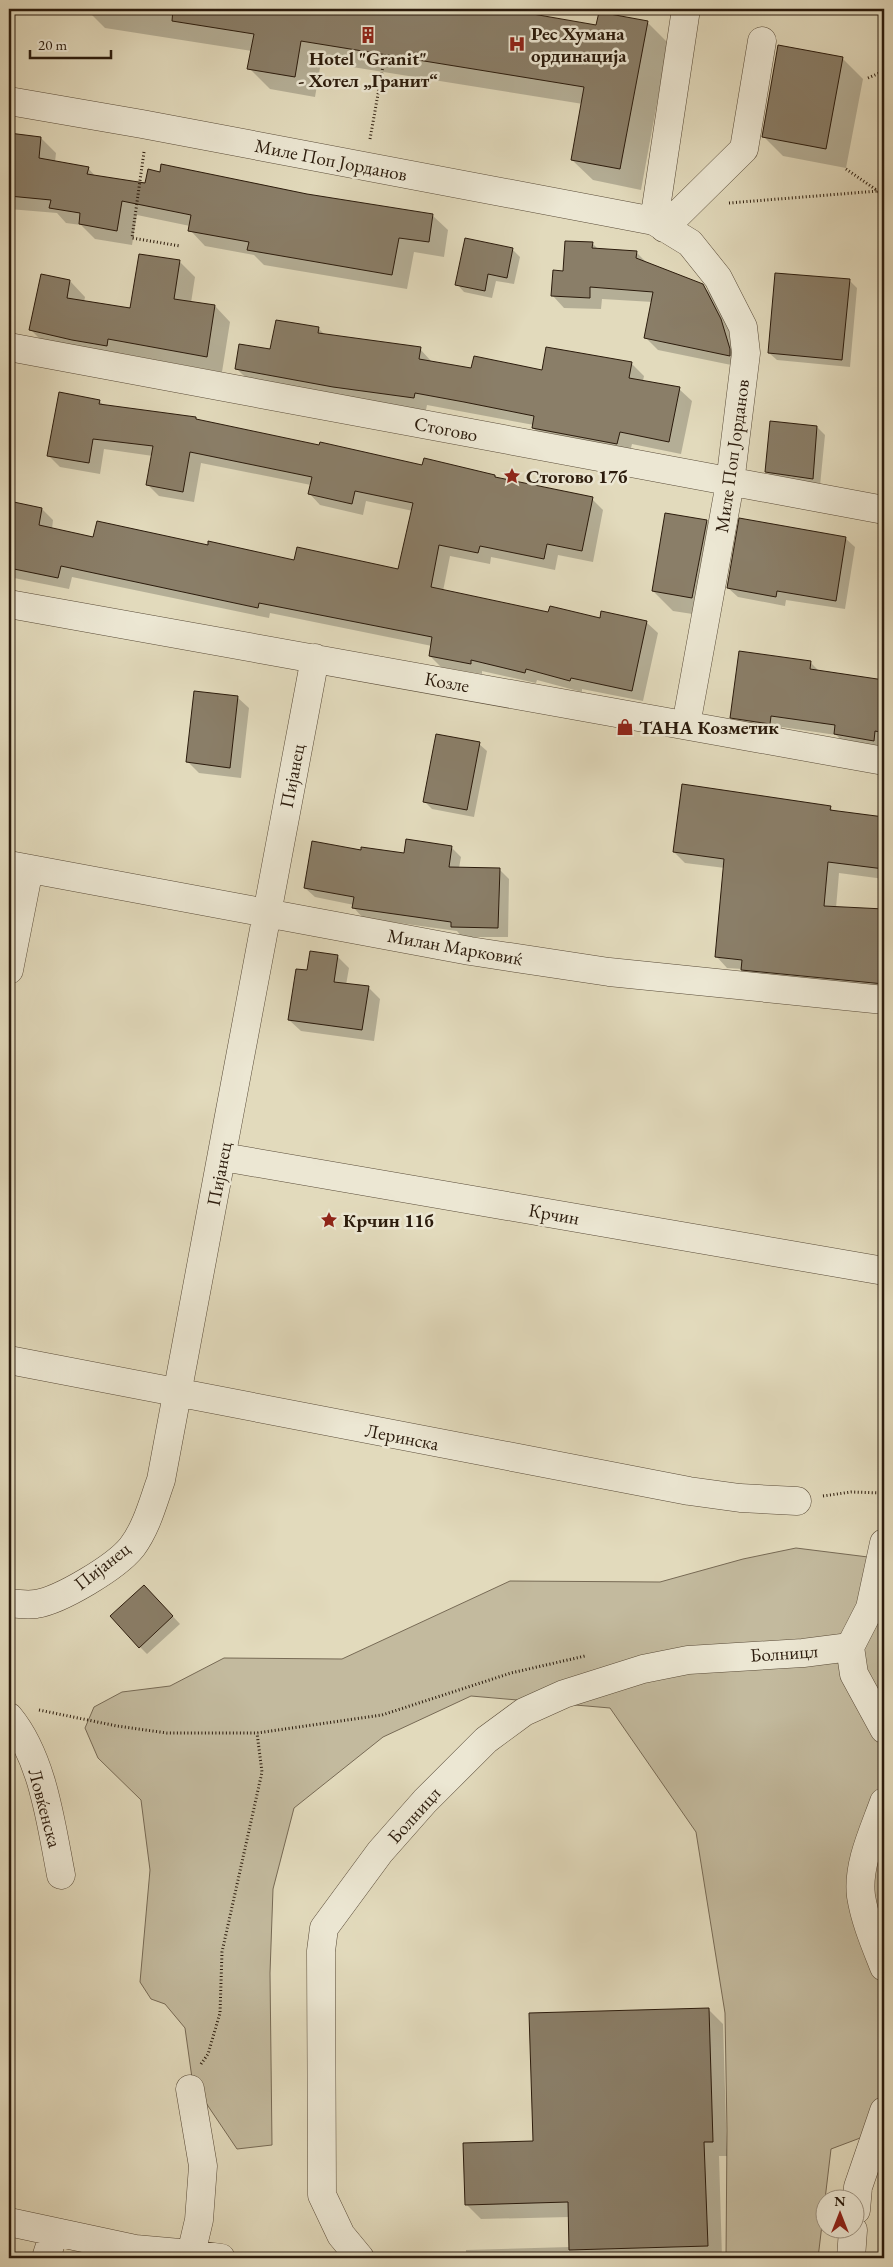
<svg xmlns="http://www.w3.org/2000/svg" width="893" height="2267" viewBox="0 0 893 2267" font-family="'EB Garamond',serif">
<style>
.green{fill:#c3ba9e;stroke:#776a55}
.shadow{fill:#0003}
.building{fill:#8a7e68;stroke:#2b1b0c}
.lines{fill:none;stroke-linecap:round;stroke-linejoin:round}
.minor-casing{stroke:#594b38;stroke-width:29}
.path{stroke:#2b1b0c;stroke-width:3;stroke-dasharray:1 2.5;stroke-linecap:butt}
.minor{stroke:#ece7d3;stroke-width:28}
.labels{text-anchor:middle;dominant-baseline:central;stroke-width:5;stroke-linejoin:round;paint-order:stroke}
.poi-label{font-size:19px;font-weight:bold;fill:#2b1b0c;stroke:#ece7d3;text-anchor:start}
.street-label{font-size:19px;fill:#2b1b0c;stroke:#ece7d3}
</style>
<rect width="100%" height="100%" fill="#e2dabc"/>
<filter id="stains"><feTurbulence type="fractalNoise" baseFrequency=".004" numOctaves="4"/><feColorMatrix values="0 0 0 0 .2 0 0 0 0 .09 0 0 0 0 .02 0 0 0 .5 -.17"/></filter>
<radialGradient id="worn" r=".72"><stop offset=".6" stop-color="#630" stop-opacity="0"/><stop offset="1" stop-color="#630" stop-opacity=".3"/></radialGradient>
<path class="green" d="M 884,1539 L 884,2129 L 831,2149 L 818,2258 L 726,2258 L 727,2131 L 725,2013 L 696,1832 L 610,1708 L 471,1696 L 383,1737 L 294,1808 L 273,1889 L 270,1973 L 272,2145 L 237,2149 L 208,2106 L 192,2078 L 185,2028 L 165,2004 L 151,1999 L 140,1982 L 150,1870 L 141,1800 L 98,1758 L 85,1728 L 94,1707 L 122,1692 L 170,1686 L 224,1658 L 342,1659 L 510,1581 L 660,1582 L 743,1559 L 796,1548 L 868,1557 Z"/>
<path class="shadow" d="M 86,9 L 492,9 L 597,26 L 647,22 L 668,43 L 641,190 L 593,180 L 572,160 L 583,104 L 321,62 L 315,97 L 270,89 L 249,68 L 252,51 L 105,28 Z
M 842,58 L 863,79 L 846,168 L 783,156 L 763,136 Z
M 9,134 L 41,138 L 56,153 L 55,162 L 88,168 L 96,177 L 146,184 L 307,195 L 432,215 L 448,230 L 444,257 L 414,252 L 407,289 L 264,265 L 254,255 L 205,246 L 190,230 L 190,226 L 137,215 L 132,245 L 95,239 L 81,225 L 66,223 L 57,213 L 9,209 Z
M 592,243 L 598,249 L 636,252 L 648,264 L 702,285 L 714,297 L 733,332 L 741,367 L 658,350 L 646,338 L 653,302 L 602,299 L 601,309 L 564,308 L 553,296 L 565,272 Z
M 512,249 L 520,257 L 514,284 L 496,281 L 492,298 L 464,292 L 457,284 Z
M 180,262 L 195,277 L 191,303 L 215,306 L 230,322 L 222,372 L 124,354 L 123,361 L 46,345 L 30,329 L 70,281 L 85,297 L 84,302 L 131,309 Z
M 850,281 L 857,288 L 850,367 L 777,360 L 769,353 Z
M 318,328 L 326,336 L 420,349 L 432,362 L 472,370 L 543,371 L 631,363 L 644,376 L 643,381 L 679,389 L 692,401 L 681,454 L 632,444 L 629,456 L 546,440 L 533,428 L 534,425 L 427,405 L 426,410 L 346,399 L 248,380 L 236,368 Z
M 99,401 L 105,406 L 195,418 L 198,421 L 423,467 L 495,476 L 498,479 L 592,499 L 603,510 L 593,562 L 558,555 L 555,570 L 491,557 L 490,564 L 450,556 L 443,591 L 549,614 L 646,622 L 658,633 L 643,701 L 582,689 L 582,692 L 537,680 L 536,683 L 482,671 L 482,674 L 441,667 L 430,656 L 432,646 L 270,613 L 269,618 L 72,577 L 69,589 L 9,577 L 9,502 L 42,509 L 53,520 L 52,529 L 94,538 L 209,546 L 295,562 L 399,570 L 413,511 L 366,501 L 363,515 L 320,505 L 309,493 L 311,485 L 201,463 L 194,502 L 159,496 L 148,485 L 153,456 L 104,449 L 100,474 L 60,467 L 49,456 Z
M 817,427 L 825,435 L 820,486 L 774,479 L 767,472 Z
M 884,469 L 884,492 L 882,490 Z
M 666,515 L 707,521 L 727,542 L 712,617 L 673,611 L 653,591 Z
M 845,538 L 855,547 L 845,609 L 786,600 L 785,606 L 738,597 L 728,588 Z
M 810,662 L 820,672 L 884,682 L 884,751 L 847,745 L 836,735 L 782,727 L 781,734 L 743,729 L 731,717 Z
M 237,697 L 249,708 L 241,778 L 199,773 L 188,762 Z
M 479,744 L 487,751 L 474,817 L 432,809 L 424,801 Z
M 830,807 L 834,812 L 884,818 L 884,879 L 839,873 L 836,908 L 884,910 L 884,994 L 753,981 L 742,969 L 727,968 L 716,956 L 725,868 L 685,863 L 674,852 Z
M 451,847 L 461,857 L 459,868 L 499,869 L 509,879 L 508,937 L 462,937 L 457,931 L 363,918 L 354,908 L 354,905 L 315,897 L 305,888 L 362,852 L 405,855 Z
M 337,956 L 349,968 L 346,985 L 368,987 L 380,999 L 374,1041 L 301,1031 L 289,1020 L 308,972 Z
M 152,1594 L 180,1624 L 147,1654 L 140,1647 Z
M 708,2009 L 723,2024 L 727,2156 L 719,2156 L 722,2258 L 466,2258 L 466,2250 L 570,2247 L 569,2217 L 481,2219 L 466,2204 L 534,2142 Z"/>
<path class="building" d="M 173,9 L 504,9 L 596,25 L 599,12 L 648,21 L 620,169 L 571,160 L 584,87 L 301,41 L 295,77 L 247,69 L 254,34 L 172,21 Z
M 778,45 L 843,57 L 826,149 L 762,137 Z
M 9,133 L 41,137 L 39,158 L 89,167 L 87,174 L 145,183 L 148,169 L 160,172 L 161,164 L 307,194 L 433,214 L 429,242 L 399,238 L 392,275 L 247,250 L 249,242 L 188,231 L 191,215 L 122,201 L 117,231 L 79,224 L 80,213 L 49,208 L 51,200 L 9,196 Z
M 465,238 L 513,248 L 507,278 L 488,274 L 485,291 L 455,285 Z
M 565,241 L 593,242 L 592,248 L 637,251 L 636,258 L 703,284 L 721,319 L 730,349 L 730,356 L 644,338 L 653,292 L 590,287 L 590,298 L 551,296 L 553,270 L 563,271 Z
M 139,254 L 180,260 L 174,299 L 215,305 L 207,357 L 108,339 L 107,346 L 72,340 L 29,330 L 41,274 L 70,280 L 67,298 L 130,308 Z
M 775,273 L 850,279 L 842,360 L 768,353 Z
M 276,320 L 319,327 L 318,333 L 421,347 L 419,359 L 471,368 L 474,356 L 542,370 L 546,347 L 632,362 L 629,378 L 680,387 L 669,442 L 620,432 L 617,444 L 532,428 L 534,416 L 464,402 L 415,393 L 414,398 L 333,387 L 235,369 L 239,344 L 270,349 Z
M 59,392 L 100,400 L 99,404 L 196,417 L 196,419 L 319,445 L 320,442 L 422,465 L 424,458 L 495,475 L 495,477 L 593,497 L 582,551 L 547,544 L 544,559 L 480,546 L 478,553 L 439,545 L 431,587 L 548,612 L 550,606 L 600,618 L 601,611 L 647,621 L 632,691 L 571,678 L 570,681 L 526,669 L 525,673 L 471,660 L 471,664 L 429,656 L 432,637 L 259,603 L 258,608 L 61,566 L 58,578 L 9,568 L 9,501 L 42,508 L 39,525 L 93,537 L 97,521 L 208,545 L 208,541 L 294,560 L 297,547 L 398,569 L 413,503 L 355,491 L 352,504 L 308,494 L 312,477 L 190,452 L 183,492 L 146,485 L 153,446 L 93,439 L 89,463 L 47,456 Z
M 770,421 L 817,426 L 813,479 L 765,472 Z
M 665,513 L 707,520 L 692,598 L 652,591 Z
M 739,518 L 846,537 L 836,601 L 777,591 L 776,597 L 727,588 Z
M 739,651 L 811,661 L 810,669 L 884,680 L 884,733 L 875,731 L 874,741 L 834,734 L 835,725 L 771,716 L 770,724 L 730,718 Z
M 194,691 L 238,696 L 230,768 L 186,762 Z
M 436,734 L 480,742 L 467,810 L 423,802 Z
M 682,784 L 831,806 L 830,810 L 884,817 L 884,869 L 828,862 L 824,906 L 884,909 L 884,984 L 741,970 L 742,960 L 715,957 L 724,859 L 673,852 Z
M 406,839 L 452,846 L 449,867 L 500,868 L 498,928 L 451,927 L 451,922 L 352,908 L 354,897 L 304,888 L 312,841 L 361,850 L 361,847 L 404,853 Z
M 310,951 L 338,955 L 334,982 L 369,986 L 362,1030 L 288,1020 L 296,969 L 307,970 Z
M 144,1585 L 173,1616 L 139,1648 L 110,1616 Z
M 709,2008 L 713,2142 L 704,2142 L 708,2246 L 569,2250 L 568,2202 L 465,2205 L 463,2143 L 533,2141 L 529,2013 Z"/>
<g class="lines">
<g class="minor-casing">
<path id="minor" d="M 9,101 L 142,124 L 654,221 L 690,243 L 718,278 L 743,327 L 746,353 L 730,483 L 686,725
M 654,221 L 686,9
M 664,228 L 744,149 L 762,41
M 9,347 L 884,510
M 9,604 L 884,761
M 9,865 L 470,951 L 609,972 L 884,1000
M 9,970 L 29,869
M 223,1157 L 884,1271
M 9,1360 L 689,1491 L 740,1498 L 797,1501
M 884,1543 L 870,1608 L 850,1647 L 854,1674 L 884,1729
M 9,1603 C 17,1604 27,1605 36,1604 C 61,1600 116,1567 132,1547 C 147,1527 153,1502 161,1480 C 213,1206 262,932 315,658
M 9,1717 C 43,1758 51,1824 61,1875
M 884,1802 C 874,1830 857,1865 861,1896 C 865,1921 875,1944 884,1967
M 856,2210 L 858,2187 L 884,2111
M 9,2222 L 135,2249 L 191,2254 L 199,2220 L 203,2166 L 190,2089
M 191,2254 L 221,2258
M 46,2258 L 54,2233
M 360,2258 L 341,2235 L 322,2195 L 321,1951 L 324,1928 L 380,1852 L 425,1801 L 486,1740 L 524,1712 L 564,1694 L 643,1669 L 688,1660 L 803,1653 L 850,1647
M 851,2258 L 853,2230"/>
</g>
<path class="path" d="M 868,78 L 884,71
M 370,139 L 385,55
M 144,152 L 132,238 L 180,246
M 846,169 L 878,191 L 884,191
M 729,203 L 878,191 L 884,199
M 823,1496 L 851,1492 L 884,1493
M 39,1710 L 117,1726 L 167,1733 L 257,1733 L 382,1715 L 511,1673 L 585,1656
M 201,2064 L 208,2054 L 220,2013 L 222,1952 L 262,1772 L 257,1733"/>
<use href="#minor" class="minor"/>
</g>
<defs>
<g id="building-bare" transform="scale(1.35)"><path d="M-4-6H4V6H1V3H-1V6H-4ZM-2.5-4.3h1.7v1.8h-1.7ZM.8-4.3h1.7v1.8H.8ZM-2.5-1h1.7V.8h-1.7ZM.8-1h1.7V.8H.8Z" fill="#8f2418" stroke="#ece7d3" stroke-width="2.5" paint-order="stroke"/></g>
<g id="hospital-bare" transform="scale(1.35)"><path d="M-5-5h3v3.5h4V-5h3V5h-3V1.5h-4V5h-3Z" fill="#8f2418" stroke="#ece7d3" stroke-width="2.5" paint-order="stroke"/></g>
<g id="sight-bare" transform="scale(1.35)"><path d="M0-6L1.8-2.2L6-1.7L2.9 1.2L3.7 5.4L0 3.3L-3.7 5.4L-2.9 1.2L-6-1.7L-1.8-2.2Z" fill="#8f2418" stroke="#ece7d3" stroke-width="2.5" paint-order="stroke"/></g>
<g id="shop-bare" transform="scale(1.35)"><path d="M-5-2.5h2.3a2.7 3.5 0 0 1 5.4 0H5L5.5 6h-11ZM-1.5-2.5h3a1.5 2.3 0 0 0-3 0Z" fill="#8f2418" stroke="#ece7d3" stroke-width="2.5" paint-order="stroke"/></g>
</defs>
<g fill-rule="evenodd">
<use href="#building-bare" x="368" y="35"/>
<use href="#hospital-bare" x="517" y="44"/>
<use href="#sight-bare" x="512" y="476"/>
<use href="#shop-bare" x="625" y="727"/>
<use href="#sight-bare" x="329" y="1220"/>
</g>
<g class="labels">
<g class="poi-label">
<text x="531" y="33">Рес Хумана<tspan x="531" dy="22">ординација</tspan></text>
<text x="368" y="58" text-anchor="middle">Hotel "Granit"<tspan x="368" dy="22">- Хотел „Гранит“</tspan></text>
<text x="526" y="476">Стогово 17б</text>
<text x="639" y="727">ТАНА Козметик</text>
<text x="343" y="1220">Крчин 11б</text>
</g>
<g class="street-label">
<text transform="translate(331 160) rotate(11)">Миле Поп Јорданов</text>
<text transform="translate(446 429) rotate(11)">Стогово</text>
<text transform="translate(732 456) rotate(-82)">Миле Поп Јорданов</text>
<text transform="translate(447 682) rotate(10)">Козле</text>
<text transform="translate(292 776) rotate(-79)">Пијанец</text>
<text transform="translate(455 947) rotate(10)">Милан Марковиќ</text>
<text transform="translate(219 1174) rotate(-79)">Пијанец</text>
<text transform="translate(554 1214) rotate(10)">Крчин</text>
<text transform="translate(402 1437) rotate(11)">Леринска</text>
<text transform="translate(102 1566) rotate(-38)">Пијанец</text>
<text transform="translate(784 1653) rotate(-4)">Болницл</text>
<text transform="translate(45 1808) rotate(75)">Ловќенска</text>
<text transform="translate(414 1815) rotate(-48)">Болницл</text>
</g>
</g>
<rect width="893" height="2267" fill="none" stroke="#e2dabc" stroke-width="30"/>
<rect x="10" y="10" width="873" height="2247" fill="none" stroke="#2b1b0c" stroke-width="2.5"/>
<rect x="15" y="15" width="863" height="2237" fill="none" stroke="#2b1b0c"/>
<g transform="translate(840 2214)"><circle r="24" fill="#ece7d3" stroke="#9f9583"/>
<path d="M0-4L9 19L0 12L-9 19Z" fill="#8f2418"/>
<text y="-8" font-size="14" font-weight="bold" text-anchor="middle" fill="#2b1b0c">N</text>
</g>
<path d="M30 50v8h81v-8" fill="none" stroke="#2b1b0c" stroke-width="2.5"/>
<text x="38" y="50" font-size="15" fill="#2b1b0c" stroke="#ece7d3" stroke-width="4" paint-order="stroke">20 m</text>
<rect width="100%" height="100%" filter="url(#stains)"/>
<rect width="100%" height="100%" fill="url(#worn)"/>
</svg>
